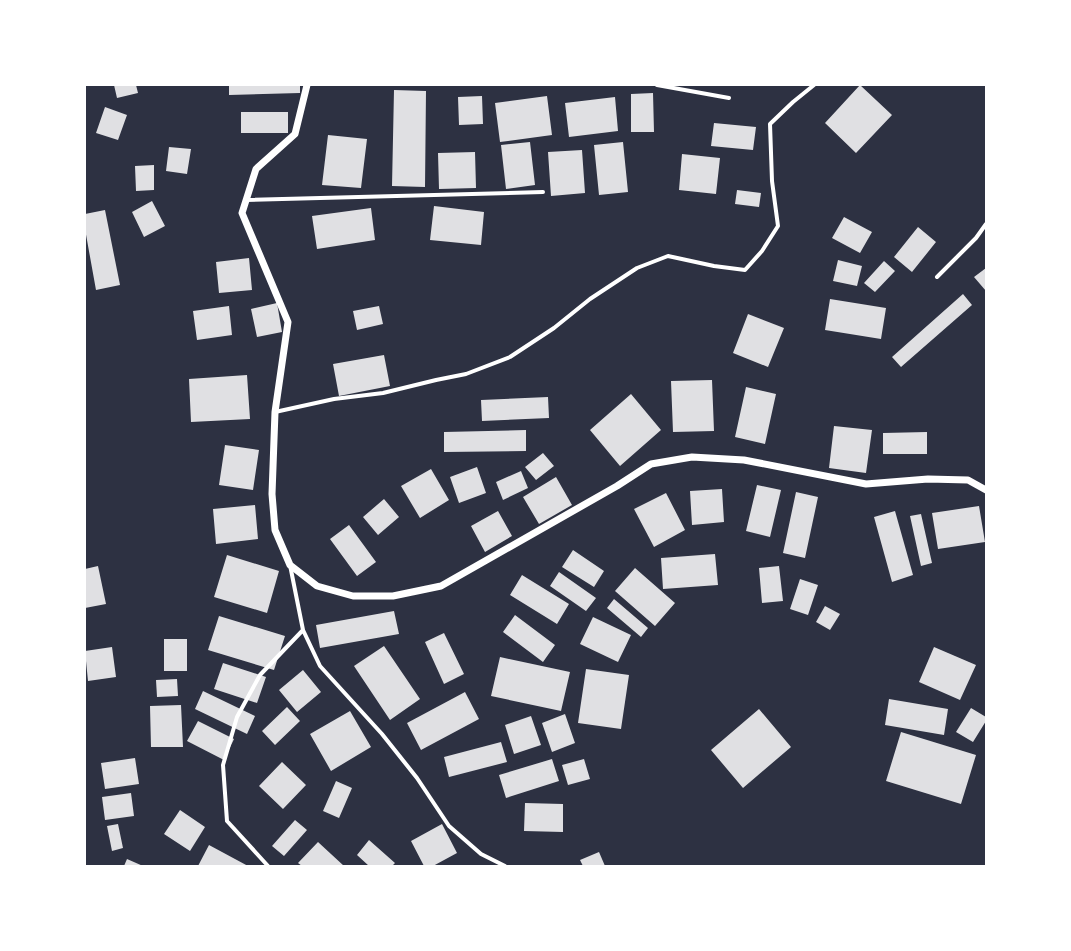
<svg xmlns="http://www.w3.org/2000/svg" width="1071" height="951" viewBox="0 0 1071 951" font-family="Merriweather,serif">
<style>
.building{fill:#e0e0e3}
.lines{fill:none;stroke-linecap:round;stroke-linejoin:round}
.minor{stroke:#fff;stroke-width:4}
.tertiary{stroke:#fff;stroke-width:7}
</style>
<rect width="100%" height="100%" fill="#2d3142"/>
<path class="building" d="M 114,85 L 136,85 L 138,93 L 117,98 Z
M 229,85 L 300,85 L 300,93 L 229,95 Z
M 860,85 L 892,115 L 856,153 L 825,123 Z
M 394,90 L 426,91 L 425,187 L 392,186 Z
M 653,93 L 654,132 L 631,132 L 631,94 Z
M 482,96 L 483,124 L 459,125 L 458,97 Z
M 547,96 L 552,135 L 500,142 L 495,103 Z
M 615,97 L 618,131 L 569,137 L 565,103 Z
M 105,107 L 127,115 L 118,140 L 96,133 Z
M 241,112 L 288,112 L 288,133 L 241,133 Z
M 714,123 L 756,127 L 753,150 L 711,146 Z
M 328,135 L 367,139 L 361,188 L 322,185 Z
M 530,142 L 535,185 L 506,189 L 501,145 Z
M 623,142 L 628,192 L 599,195 L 594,145 Z
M 169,147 L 191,149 L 187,174 L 166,171 Z
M 582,150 L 585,193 L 551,196 L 548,152 Z
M 475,152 L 476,188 L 439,189 L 438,153 Z
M 682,154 L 720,158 L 716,194 L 679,190 Z
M 154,165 L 154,190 L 136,191 L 135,166 Z
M 737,190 L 761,193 L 759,207 L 735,204 Z
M 152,201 L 165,226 L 144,237 L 132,212 Z
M 434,206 L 484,212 L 481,245 L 430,240 Z
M 371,208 L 375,240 L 317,249 L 312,216 Z
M 105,210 L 120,285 L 96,290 L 85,229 L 85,214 Z
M 844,217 L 872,232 L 860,253 L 832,238 Z
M 918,227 L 936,242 L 912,272 L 894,257 Z
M 249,258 L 252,290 L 219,293 L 216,262 Z
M 838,260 L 862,266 L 857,286 L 833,281 Z
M 884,261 L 895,271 L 875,292 L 864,283 Z
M 986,268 L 986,291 L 974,277 Z
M 963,294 L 972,305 L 901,367 L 892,357 Z
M 830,299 L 886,308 L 881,339 L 825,330 Z
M 277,303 L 282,332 L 257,337 L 251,309 Z
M 229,306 L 232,335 L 197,340 L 193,311 Z
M 379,306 L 383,324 L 357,330 L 353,311 Z
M 748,314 L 784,328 L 768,367 L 733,353 Z
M 384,355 L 390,386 L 339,396 L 333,364 Z
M 247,375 L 250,419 L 191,422 L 189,379 Z
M 712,380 L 714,431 L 673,432 L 671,381 Z
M 746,387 L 776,394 L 765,444 L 735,437 Z
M 631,394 L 661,430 L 620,466 L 590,430 Z
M 548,397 L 549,418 L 482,421 L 481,400 Z
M 834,426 L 872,430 L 866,473 L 829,468 Z
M 526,430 L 526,451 L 444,452 L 444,432 Z
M 927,432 L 927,454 L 883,454 L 883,433 Z
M 225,445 L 259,450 L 253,490 L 219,485 Z
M 543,453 L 554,466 L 536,480 L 525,467 Z
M 477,467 L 486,493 L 459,503 L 450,477 Z
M 431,469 L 449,500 L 420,518 L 401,486 Z
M 521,471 L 528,488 L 503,500 L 496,482 Z
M 556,477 L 572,505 L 539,524 L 523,497 Z
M 757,485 L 781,490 L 770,537 L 746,531 Z
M 722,489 L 724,522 L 692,525 L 690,491 Z
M 796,492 L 818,497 L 805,558 L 783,553 Z
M 666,493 L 685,530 L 654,547 L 634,509 Z
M 384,499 L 399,517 L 378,535 L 363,517 Z
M 255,505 L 258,539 L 216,544 L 213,509 Z
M 979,506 L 985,542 L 938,549 L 932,513 Z
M 498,511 L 512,536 L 485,552 L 471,526 Z
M 895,511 L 913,575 L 892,582 L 874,517 Z
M 921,514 L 932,563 L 921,566 L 910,516 Z
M 349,525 L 376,562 L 357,576 L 330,539 Z
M 573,550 L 604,571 L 594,587 L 562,567 Z
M 715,554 L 718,585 L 663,589 L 661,558 Z
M 227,555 L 279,571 L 267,613 L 214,597 Z
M 98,566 L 106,604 L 85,608 L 85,569 Z
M 779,566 L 783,601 L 762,603 L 759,568 Z
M 635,568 L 675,603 L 655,626 L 615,591 Z
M 559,572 L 596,598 L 586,611 L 550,586 Z
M 522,575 L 569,604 L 557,624 L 510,595 Z
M 800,579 L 818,585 L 808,615 L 790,609 Z
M 614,599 L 648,628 L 641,637 L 607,608 Z
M 825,606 L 840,614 L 830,630 L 816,622 Z
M 394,611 L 399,634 L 320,648 L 316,625 Z
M 515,615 L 555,645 L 543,662 L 503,632 Z
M 219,616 L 285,636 L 274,670 L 208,650 Z
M 593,617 L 631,635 L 618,662 L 580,644 Z
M 444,633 L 464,674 L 444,684 L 425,642 Z
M 164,639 L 187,639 L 187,671 L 164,671 Z
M 384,646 L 420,699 L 390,720 L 354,666 Z
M 112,647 L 116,677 L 88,681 L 85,651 Z
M 934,647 L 976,665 L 960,700 L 919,682 Z
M 500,657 L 570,672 L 561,711 L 491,696 Z
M 223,663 L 266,677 L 257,703 L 214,689 Z
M 586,669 L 629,675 L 621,729 L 578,723 Z
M 303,670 L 321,692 L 297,712 L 279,690 Z
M 177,679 L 178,696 L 157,697 L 156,680 Z
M 203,691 L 255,716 L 247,734 L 195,709 Z
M 465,692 L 479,719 L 421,750 L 407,723 Z
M 889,699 L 948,709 L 944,735 L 885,725 Z
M 181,705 L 183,747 L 151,747 L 150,706 Z
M 287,707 L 300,721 L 275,745 L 262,731 Z
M 971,708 L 986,717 L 986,721 L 973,742 L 956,732 Z
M 759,709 L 791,747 L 743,788 L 711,750 Z
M 350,711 L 371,747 L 331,771 L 310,734 Z
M 565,714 L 575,743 L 552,752 L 542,723 Z
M 531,716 L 541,745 L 514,754 L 505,725 Z
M 198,721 L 234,739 L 224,760 L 187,741 Z
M 901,732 L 976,755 L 961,804 L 886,781 Z
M 501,742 L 507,762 L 449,777 L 444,757 Z
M 135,758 L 139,784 L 105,789 L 101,763 Z
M 552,759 L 559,781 L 506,798 L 499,775 Z
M 584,759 L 590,779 L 568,785 L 562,765 Z
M 282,762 L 306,785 L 283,809 L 259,786 Z
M 336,781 L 352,788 L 339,818 L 323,811 Z
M 131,793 L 134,816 L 105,820 L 102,797 Z
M 525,803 L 563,804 L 563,832 L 524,831 Z
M 180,810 L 205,827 L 190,851 L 164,834 Z
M 295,820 L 307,830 L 284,856 L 272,846 Z
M 118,824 L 123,848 L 112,851 L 107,826 Z
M 442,824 L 457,853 L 433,866 L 424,866 L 411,841 Z
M 369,840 L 395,863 L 392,866 L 369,866 L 357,855 Z
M 318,842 L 344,866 L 302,866 L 298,863 Z
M 209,845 L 248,866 L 198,866 Z
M 599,852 L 605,866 L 583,866 L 580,860 Z
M 127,859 L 143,866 L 124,866 Z"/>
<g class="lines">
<path class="minor" d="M 657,85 L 729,98
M 246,200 L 543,192
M 937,277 L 976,238 L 986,224
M 275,412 L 334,399 L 383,393 L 436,380 L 466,374 L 510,357 L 554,328 L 590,299 L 637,268 L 668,256 L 714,266 L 745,270 L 762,251 L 778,226 L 772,181 L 770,124 L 793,102 L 814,85
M 290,565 L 303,630 L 320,666 L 382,734 L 417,778 L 449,826 L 481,854 L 505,866
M 268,866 L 227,821 L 223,765 L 237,717 L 260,675 L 303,630"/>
<path class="tertiary" d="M 307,85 L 295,134 L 256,169 L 242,213 L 288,322 L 275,412 L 272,494 L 275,530 L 290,565 L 317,586 L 353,596 L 393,596 L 441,586 L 617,486 L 651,464 L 692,457 L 744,460 L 866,484 L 928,479 L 968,480 L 986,490"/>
</g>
<rect width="1071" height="951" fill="none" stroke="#ffffff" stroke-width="172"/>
</svg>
